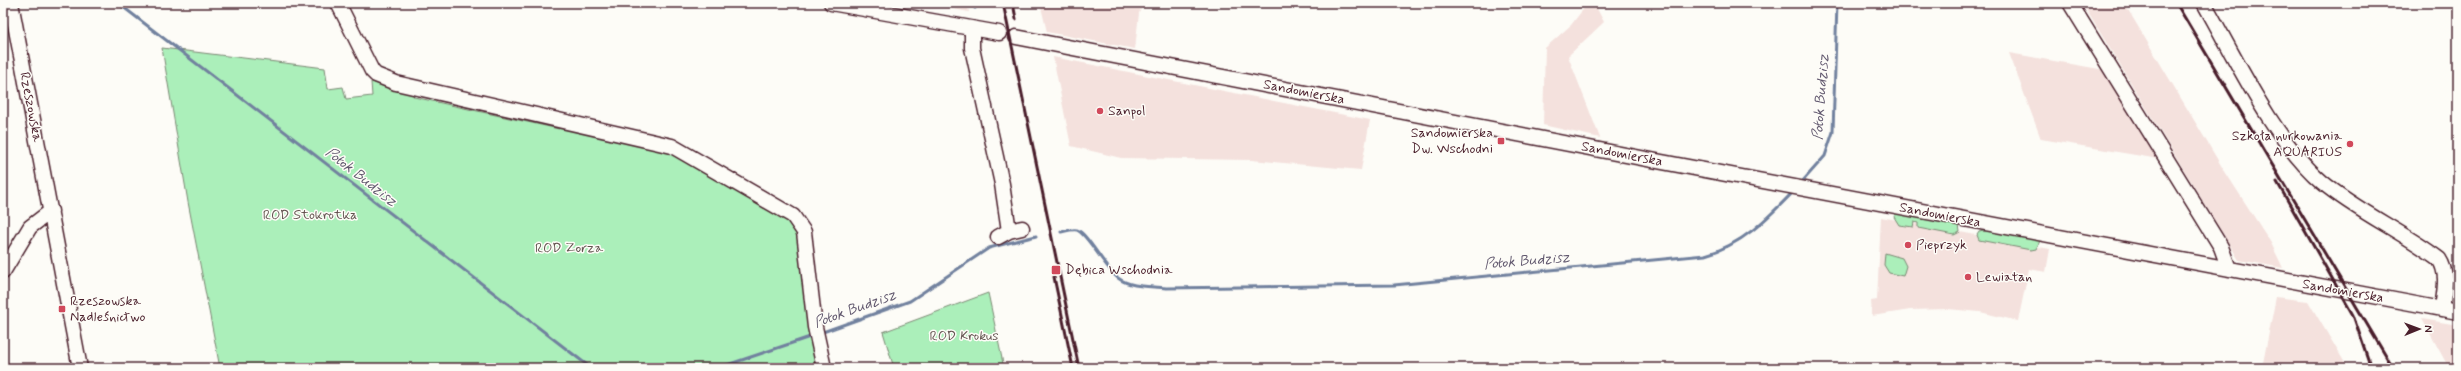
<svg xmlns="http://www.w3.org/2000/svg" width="2461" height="371" viewBox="0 0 2461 371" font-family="Mynerve,sans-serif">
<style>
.built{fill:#f4e1dd}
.green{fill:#abefba;stroke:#7a8772}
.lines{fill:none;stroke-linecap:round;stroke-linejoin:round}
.stream{stroke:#71819e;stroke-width:3}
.minor-casing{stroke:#4a1f2b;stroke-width:17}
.minor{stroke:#fdfcf7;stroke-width:14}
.rail{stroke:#4a1f2b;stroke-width:3}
.poi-dot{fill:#d1495b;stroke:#fdfcf7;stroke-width:1.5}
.labels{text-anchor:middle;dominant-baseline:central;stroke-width:3;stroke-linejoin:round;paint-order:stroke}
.street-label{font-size:14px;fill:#4a1f2b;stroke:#fdfcf7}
.poi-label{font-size:14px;fill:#4a1f2b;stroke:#fdfcf7;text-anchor:start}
.park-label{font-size:14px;fill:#62534f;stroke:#fdfcf7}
.water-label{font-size:15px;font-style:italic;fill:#61586e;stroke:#fdfcf7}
</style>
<rect width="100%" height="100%" fill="#fdfcf7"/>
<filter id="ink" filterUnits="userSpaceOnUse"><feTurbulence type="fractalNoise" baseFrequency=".025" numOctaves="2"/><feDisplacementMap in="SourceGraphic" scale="8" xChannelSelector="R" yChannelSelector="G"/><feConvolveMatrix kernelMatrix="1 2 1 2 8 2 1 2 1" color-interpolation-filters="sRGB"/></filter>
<g filter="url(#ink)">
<path class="built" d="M 922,3 L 967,3 L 969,12 Z
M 1040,3 L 1144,3 L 1139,13 L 1135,49 L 1047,32 Z
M 1588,3 L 1594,3 L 1604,22 L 1568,56 L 1600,138 L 1543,125 L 1545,48 L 1571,25 Z
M 2082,3 L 2124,3 L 2222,167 L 2271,243 L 2283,268 L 2239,260 Z
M 2009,53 L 2105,70 L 2159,159 L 2041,139 Z
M 1053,57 L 1370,120 L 1361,170 L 1251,160 L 1121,158 L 1071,146 Z
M 1881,217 L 2050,249 L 2046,272 L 2029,269 L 2018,321 L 1980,312 L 1948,309 L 1910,310 L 1872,316 L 1871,301 L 1877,300 Z
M 2276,297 L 2308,301 L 2348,368 L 2262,368 Z
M 2422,319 L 2458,325 L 2458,368 L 2449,368 Z"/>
<path class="green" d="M 162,48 L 325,68 L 328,89 L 343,87 L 346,99 L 372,96 L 371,82 L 413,90 L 414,97 L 559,129 L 561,122 L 671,149 L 790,219 L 800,233 L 818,368 L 220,368 L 188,202 Z
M 1898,213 L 1959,225 L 1960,232 L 1954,235 L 1918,228 L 1918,223 L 1914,222 L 1913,227 L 1899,225 L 1894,217 L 1895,214 Z
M 1989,230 L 2036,239 L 2040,241 L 2036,249 L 2031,250 L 1979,240 L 1977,235 L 1979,232 Z
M 1885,253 L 1902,258 L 1906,266 L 1903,276 L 1889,273 L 1884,265 Z
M 988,293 L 1004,368 L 894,368 L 883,332 Z"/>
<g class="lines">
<path class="stream" d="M 118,3 L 591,368
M 975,3 L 975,8
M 1801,183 L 1825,156 L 1833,132 L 1837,3
M 1061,232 C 1066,231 1072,229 1077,230 C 1087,233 1105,268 1118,278 C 1131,288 1151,286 1166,288 L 1394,285 L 1705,255 C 1742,245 1767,219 1793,192
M 820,333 L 910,301 L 989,248 L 1036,236
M 718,368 L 813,336"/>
<g class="minor-casing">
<path id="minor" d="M 11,3 L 80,368
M 338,3 L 372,71 L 376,75 L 396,83 L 672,146 L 793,216 L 804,232 L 815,327 L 824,368
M 831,3 L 999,33
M 2070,3 L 2221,247 L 2229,269
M 2204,3 C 2236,59 2274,141 2322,182 C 2358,212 2402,231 2439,259 C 2449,274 2444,292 2442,309
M 972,29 L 972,48 L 1002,184 L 1009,231 L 1022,228
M 1016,37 L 1662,162 L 2458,312
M 998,237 L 1009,231
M 3,272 L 30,227 L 51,211"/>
</g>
<use href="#minor" class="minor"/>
<path class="rail" d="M 1003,3 L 1079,368
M 1013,3 L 1016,19
M 2176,3 L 2393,368
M 2277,182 L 2353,315 L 2371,368
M 1054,277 L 1073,368"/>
</g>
</g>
<g class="poi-dot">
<circle cx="1100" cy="111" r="4"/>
<rect x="1497" y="137" width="8" height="8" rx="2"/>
<circle cx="2350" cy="144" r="4"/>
<circle cx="1908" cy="245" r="4"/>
<rect x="1051" y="265" width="10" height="10" rx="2"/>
<circle cx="1968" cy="277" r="4"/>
<rect x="58" y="305" width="8" height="8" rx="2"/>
</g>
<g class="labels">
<g class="street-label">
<text transform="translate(1304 92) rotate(11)">Sandomierska</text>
<text transform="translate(31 107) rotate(79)">Rzeszowska</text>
<text transform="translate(1622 154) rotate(11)">Sandomierska</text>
<text transform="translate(1940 215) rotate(11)">Sandomierska</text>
<text transform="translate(2343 291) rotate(10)">Sandomierska</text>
</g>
<g class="poi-label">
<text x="1108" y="111">Sanpol</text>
<text x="1493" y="133" text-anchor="end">Sandomierska<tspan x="1493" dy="16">Dw. Wschodni</tspan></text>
<text x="2342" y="136" text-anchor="end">Szkoła nurkowania<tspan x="2342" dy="16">AQUARIUS</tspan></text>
<text x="1916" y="245">Pieprzyk</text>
<text x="1065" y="270">Dębica Wschodnia</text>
<text x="1976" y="277">Lewiatan</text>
<text x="70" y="301">Rzeszowska<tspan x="70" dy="16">Nadleśnictwo</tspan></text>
</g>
<g class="park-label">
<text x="310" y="215">ROD Stokrotka</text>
<text x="569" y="248">ROD Zorza</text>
<text x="964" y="336">ROD Krokus</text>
</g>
<g class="water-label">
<text transform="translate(1821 97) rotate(-86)">Potok Budzisz</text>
<text transform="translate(361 177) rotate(38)">Potok Budzisz</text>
<text transform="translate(1527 261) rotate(-5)">Potok Budzisz</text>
<text transform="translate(855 309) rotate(-20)">Potok Budzisz</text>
</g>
</g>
<rect width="2461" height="371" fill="none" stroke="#fdfcf7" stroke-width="16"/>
<rect x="8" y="8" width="2445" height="355" fill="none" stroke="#4a1f2b" stroke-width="1.5" filter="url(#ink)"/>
<g transform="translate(2419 329) rotate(89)" stroke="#fdfcf7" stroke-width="3" paint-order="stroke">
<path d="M0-3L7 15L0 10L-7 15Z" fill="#4a1f2b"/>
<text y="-6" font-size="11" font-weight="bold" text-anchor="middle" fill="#4a1f2b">N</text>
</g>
</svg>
